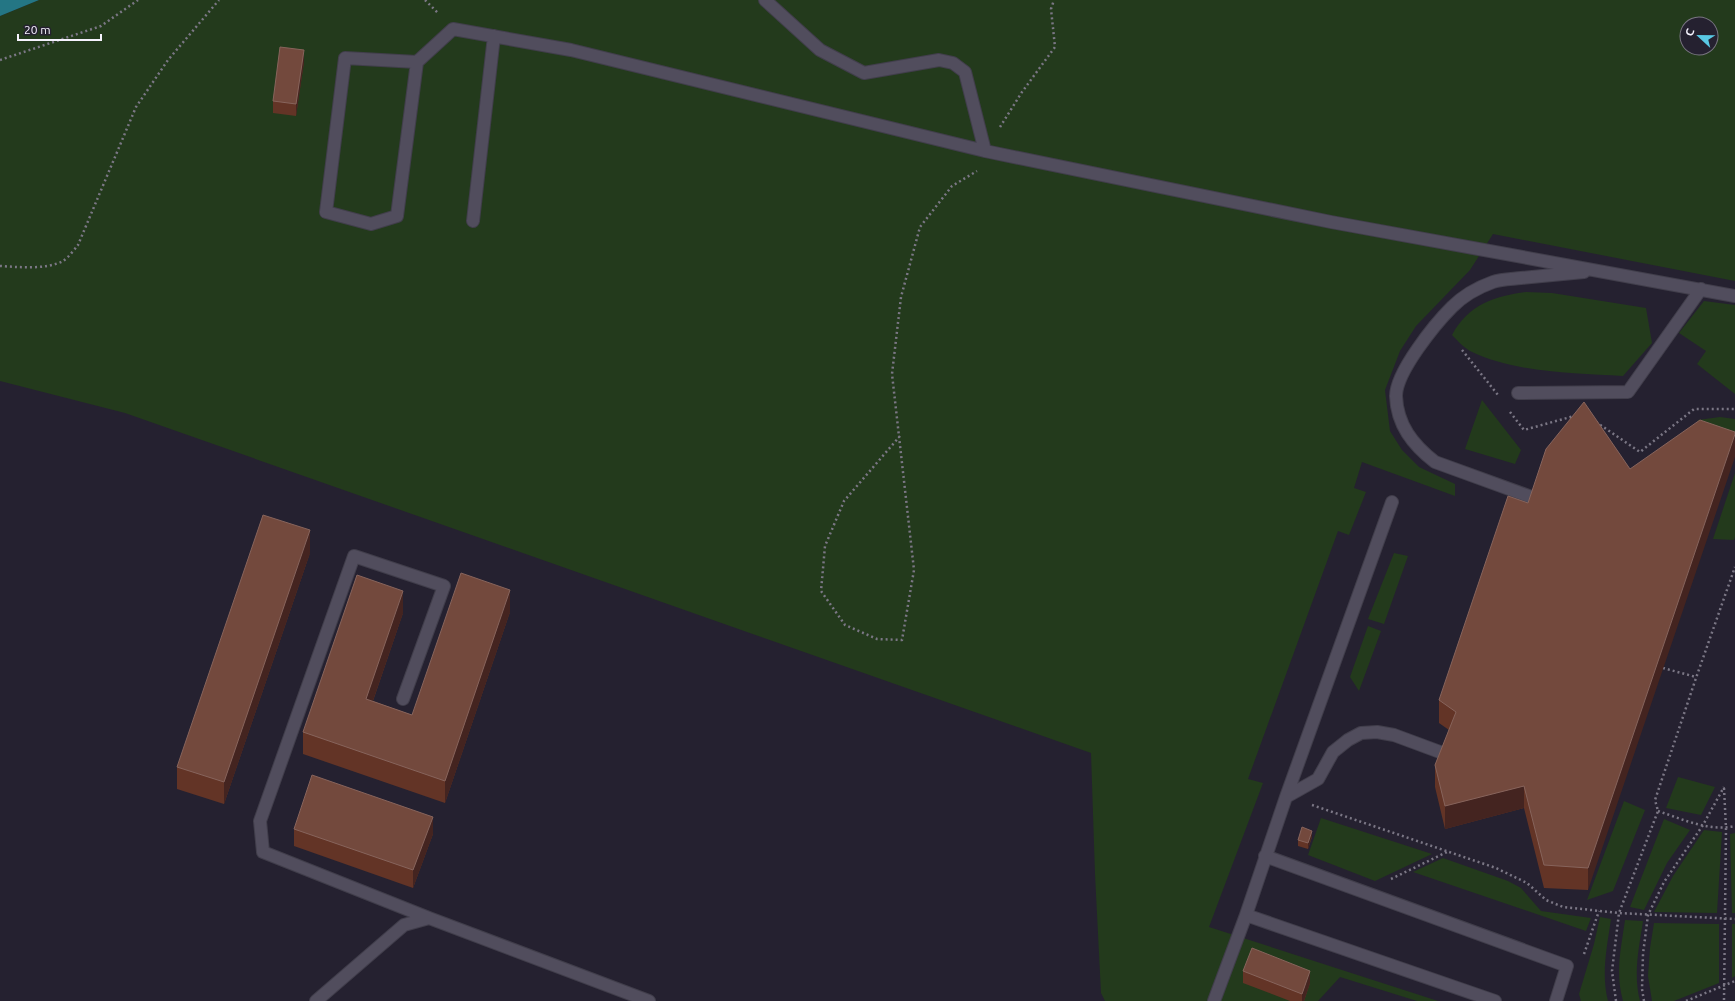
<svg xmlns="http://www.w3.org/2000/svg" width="1735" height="1001" viewBox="0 0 1735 1001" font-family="Ubuntu,sans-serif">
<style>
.green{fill:#233a1c;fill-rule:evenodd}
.water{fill:#247684}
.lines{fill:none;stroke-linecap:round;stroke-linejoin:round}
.minor-casing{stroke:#413e4b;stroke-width:14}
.path{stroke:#7b7785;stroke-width:2.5;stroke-dasharray:2 3;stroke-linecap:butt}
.minor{stroke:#514d5d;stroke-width:12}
.wall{fill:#633426}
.shaded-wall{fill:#442420}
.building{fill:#73493d;stroke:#87645c}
</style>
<rect width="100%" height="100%" fill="#252130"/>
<path class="green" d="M 39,0 L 1735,0 L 1735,281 L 1493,234 L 1470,270 L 1416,326 L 1400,351 L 1385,390 L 1390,431 L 1402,450 L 1419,467 L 1455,484 L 1455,496 L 1362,462 L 1354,488 L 1366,492 L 1349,535 L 1338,531 L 1248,779 L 1263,783 L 1209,927 L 1438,1001 L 1417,1001 L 1340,977 L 1318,1001 L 1105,1001 L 1101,993 L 1095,874 L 1091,753 L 125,413 L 0,381 L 0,16 ZM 1687,24 L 1711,24 L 1711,48 L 1687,48 Z
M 1526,292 L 1552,293 L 1646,308 L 1652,343 L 1623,376 C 1574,373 1515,373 1470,351 C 1463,347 1457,340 1452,335 C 1468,305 1494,296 1526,292 Z
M 1704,301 L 1735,305 L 1735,394 L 1697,364 L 1706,351 L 1679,333 Z
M 1482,400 L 1521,450 L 1515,464 L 1465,449 Z
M 1720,417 L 1735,419 L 1735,447 L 1696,430 L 1698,420 Z
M 1735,473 L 1735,537 L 1734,540 L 1713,539 Z
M 1394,553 L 1408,556 L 1384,624 L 1368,619 Z
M 1368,626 L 1381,631 L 1359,691 L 1350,677 Z
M 1678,777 L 1715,787 L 1701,815 L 1666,808 Z
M 1624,801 L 1645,810 L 1613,891 L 1587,900 Z
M 1321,818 L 1432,854 L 1375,881 L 1308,855 Z
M 1664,819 L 1690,830 L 1667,863 L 1644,910 L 1630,907 Z
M 1704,830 L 1722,832 L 1717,913 L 1654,912 L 1673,876 Z
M 1735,833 L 1735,913 L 1732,913 L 1730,834 Z
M 1443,858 L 1508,881 L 1521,888 L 1541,911 L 1591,918 L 1586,931 L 1413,872 Z
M 1600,917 L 1611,919 C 1607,947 1601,974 1608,1001 L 1581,1001 L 1579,994 L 1594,944 Z
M 1625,920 L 1643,921 C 1639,948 1633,974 1640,1001 L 1623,1001 C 1615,972 1621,949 1625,920 Z
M 1654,923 L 1719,924 L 1719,983 L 1674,1001 L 1652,1001 L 1648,976 L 1650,948 Z
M 1732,924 L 1735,924 L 1735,976 L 1732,978 Z"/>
<path class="water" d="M 0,0 L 39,0 L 0,16 Z"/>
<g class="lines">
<g class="minor-casing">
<path id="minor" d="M 765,0 L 820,50 L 864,73 L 939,60 L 953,63 L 965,72 L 985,151
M 417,62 L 345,58 L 326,212 L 371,224 L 397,216 L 417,62 L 453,29 L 571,50 L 985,151 L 1331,222 L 1735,296
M 473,221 L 494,36
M 1518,393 L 1628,392 L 1701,289
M 1537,499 L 1435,462 C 1413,445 1397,425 1396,396 C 1396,372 1435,324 1452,307 C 1463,296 1479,287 1493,282 C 1501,279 1512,279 1521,278 C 1542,276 1563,274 1584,272
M 403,699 L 444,586 L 354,556 L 260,821 L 263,852 L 429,918
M 1286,797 L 1318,779 L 1333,752 L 1348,740 L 1361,733 L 1377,732 L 1394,735 L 1448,755
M 1265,856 L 1567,966 L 1556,1001
M 1246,915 L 1286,797 L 1392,502
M 316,1001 L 404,925 L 429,918 L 649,1001
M 1214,1001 L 1246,915 L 1495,1001"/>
</g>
<path class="path" d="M 425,0 L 439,14
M 0,60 L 101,26 L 138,0
M 1000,127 L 1022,92 L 1055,47 L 1051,9 L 1054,0
M 0,266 C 18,267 46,270 63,261 C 68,258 74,250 78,245 L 136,107 L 168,60 L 219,0
M 1462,350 L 1498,395
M 1510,412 L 1524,430 L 1574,416
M 1596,422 L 1640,452 L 1694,409 L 1735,409
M 900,436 L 844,501 L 825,546 L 821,591 L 845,625 L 877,639 L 902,640 L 914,570 L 892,374 L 901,297 L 920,227 L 952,186 L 977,171
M 1663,668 L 1696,677
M 1724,788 L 1726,828 L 1724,1001
M 1312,805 L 1496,868 L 1527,883 L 1546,900 L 1563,907 L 1619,913 L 1735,919
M 1658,811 C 1682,819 1709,832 1735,826
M 1391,879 L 1447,852
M 1584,954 L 1599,911
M 1616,1001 L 1612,971 L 1619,913 L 1658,811 L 1655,800 L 1696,678 L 1735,567
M 1644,1001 L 1642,989 L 1643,954 L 1648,915 L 1664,882 L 1703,825 L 1724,787
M 1686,1001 L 1735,981"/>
<use href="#minor" class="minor"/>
</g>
<path class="wall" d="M 304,62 L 296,116 L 273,113 L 273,101 Z
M 1630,469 L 1588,890 L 1544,888 L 1524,808 L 1445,829 L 1435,787 L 1435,765 L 1449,730 L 1439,723 L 1439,700 L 1528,503 Z
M 310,553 L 224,804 L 177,789 L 177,767 Z
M 510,612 L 445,803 L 303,754 L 303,732 L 403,613 L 373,701 L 412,715 Z
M 294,829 L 433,834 L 413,888 L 294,846 Z
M 1312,837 L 1308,849 L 1298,846 L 1298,840 Z
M 1243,971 L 1310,983 L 1304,1001 L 1290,1001 L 1243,983 Z"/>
<path class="shaded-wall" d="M 304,50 L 304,62 L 296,116 L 296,104 Z
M 1735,434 L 1735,457 L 1588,890 L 1588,868 Z
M 310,530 L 310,553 L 224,804 L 224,782 Z
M 510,590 L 510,612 L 445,803 L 445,781 Z
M 403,591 L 403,613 L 366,721 L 366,699 Z
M 1524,786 L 1524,808 L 1445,829 L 1445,806 Z
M 433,817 L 433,834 L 413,888 L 413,870 Z
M 1312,831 L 1312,837 L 1308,849 L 1308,843 Z
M 1310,971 L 1310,983 L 1304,1001 L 1302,1001 L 1302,994 Z"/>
<path class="building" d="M 280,47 L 304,50 L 296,104 L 273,101 Z
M 1584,402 L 1630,469 L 1700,420 L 1735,432 L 1735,434 L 1588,868 L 1544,865 L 1524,786 L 1445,806 L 1435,765 L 1456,712 L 1439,700 L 1508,496 L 1528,503 L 1546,449 Z
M 263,515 L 310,530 L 224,782 L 177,767 Z
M 461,573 L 510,590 L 445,781 L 303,732 L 357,575 L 403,591 L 366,699 L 412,715 Z
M 312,775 L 433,817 L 413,870 L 294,829 Z
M 1302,827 L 1312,831 L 1308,843 L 1298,840 Z
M 1252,948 L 1310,971 L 1302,994 L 1243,971 Z"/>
<g transform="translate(1699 36) rotate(292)"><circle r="19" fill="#252130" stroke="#797582"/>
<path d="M0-3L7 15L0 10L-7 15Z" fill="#59c8e4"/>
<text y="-6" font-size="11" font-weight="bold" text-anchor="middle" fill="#f6f3fe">С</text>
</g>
<path d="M18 34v6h83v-6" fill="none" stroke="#f6f3fe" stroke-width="2"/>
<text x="24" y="34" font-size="12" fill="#f6f3fe" stroke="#252130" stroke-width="3" paint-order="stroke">20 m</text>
</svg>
